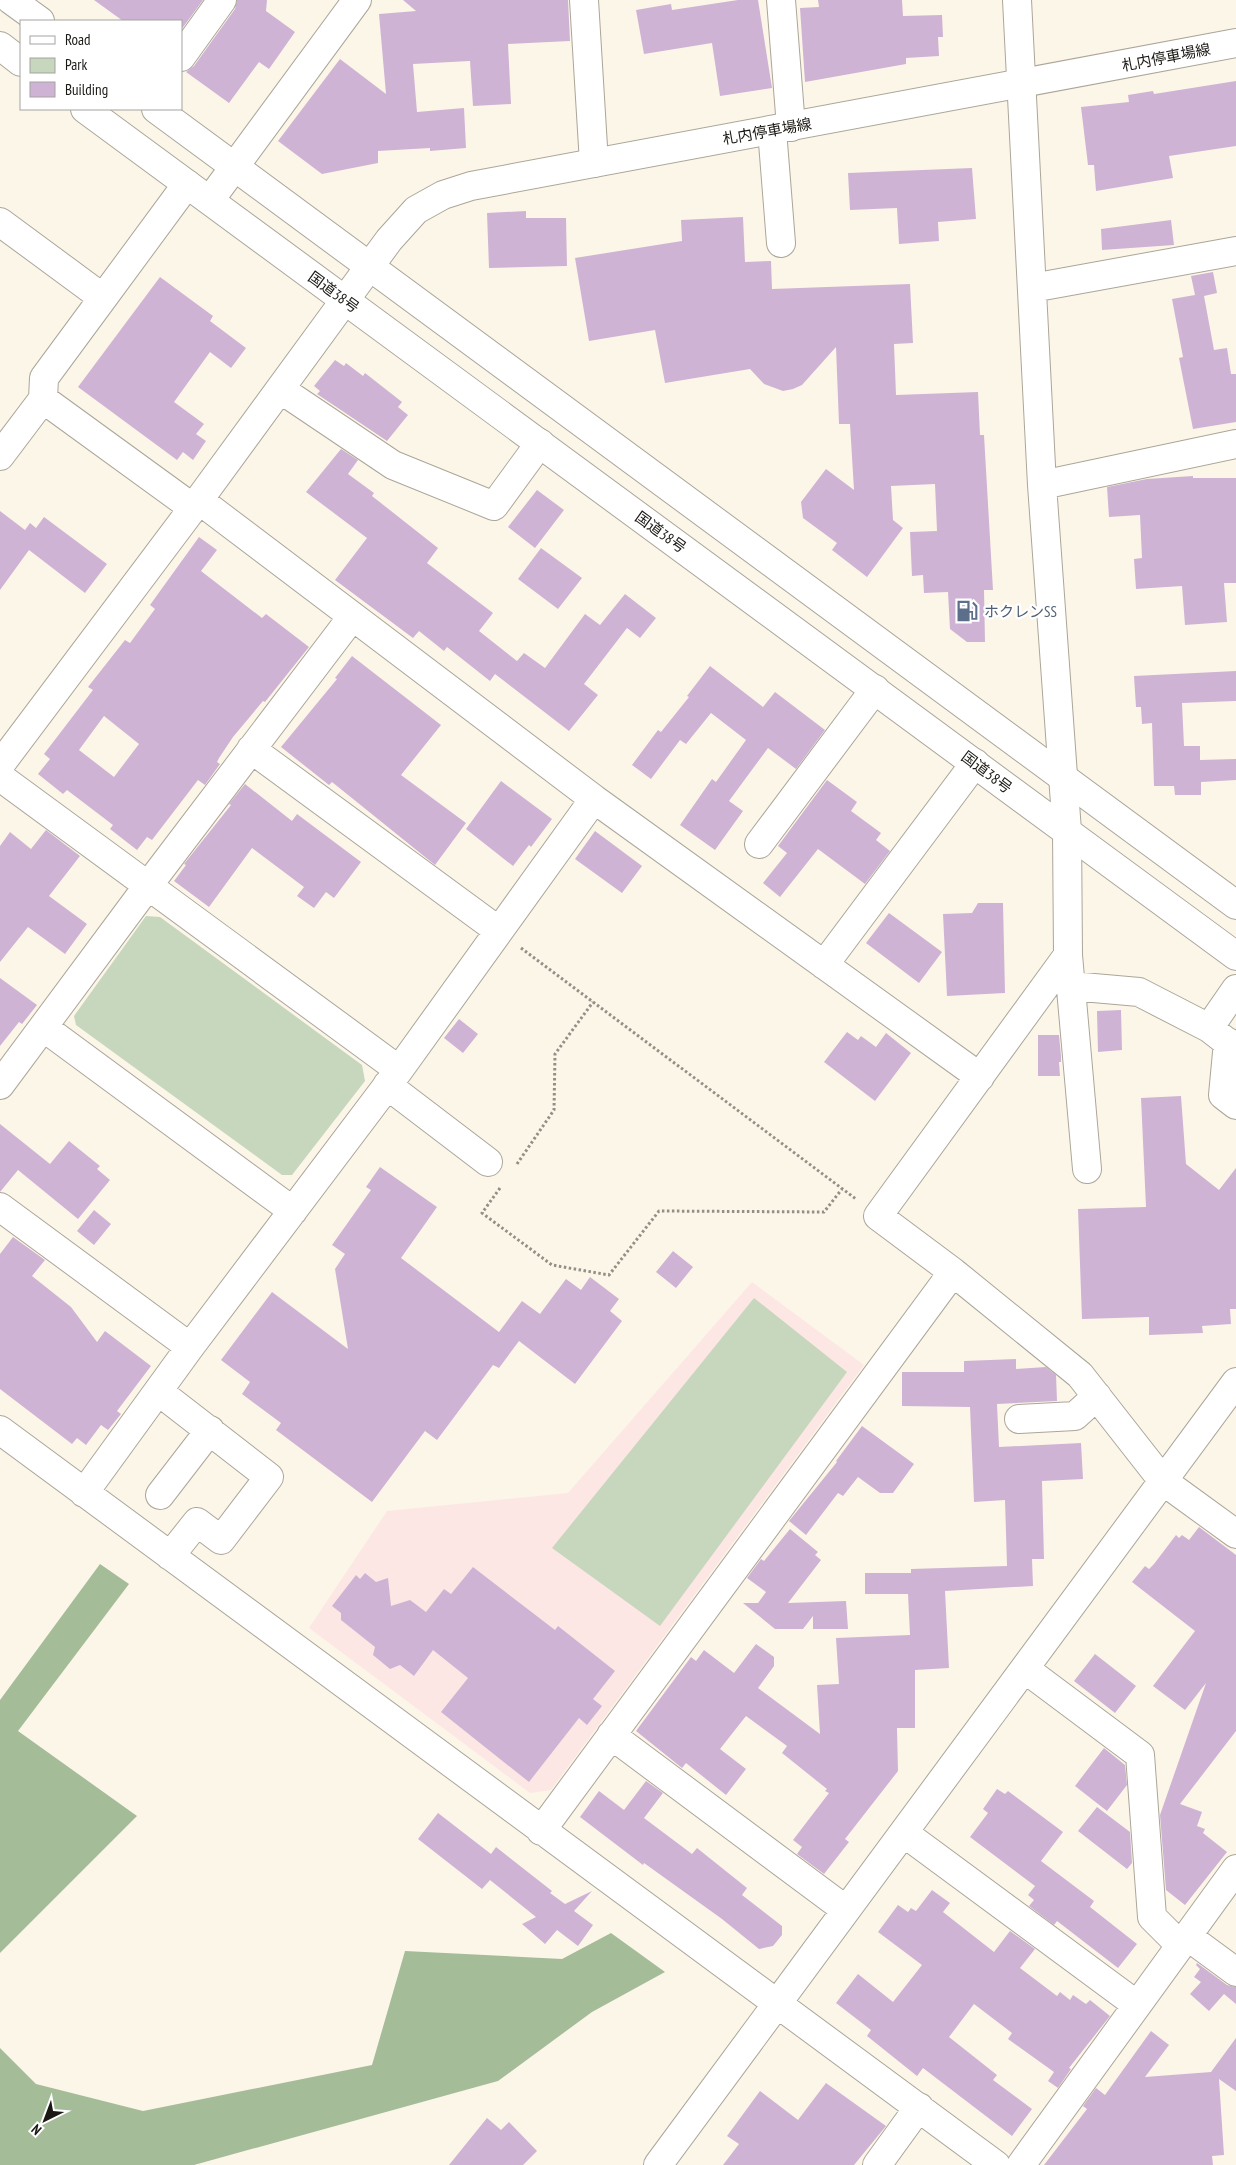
<svg xmlns="http://www.w3.org/2000/svg" width="1236" height="2165" viewBox="0 0 1236 2165" font-family="'PT Sans Narrow','Noto Sans JP',sans-serif">
<style>
.education{fill:#fde7e4}
.green{fill:#c6d7bd}
.forest{fill:#a5bc98}
.building{fill:#cfb3d4;fill-rule:evenodd}
.lines{fill:none;stroke-linecap:round;stroke-linejoin:round}
.minor-casing{stroke:#aba699;stroke-width:30}
.major-casing{stroke:#aba699;stroke-width:30}
.highway-casing{stroke:#aba699;stroke-width:30}
.path{stroke:#938f86;stroke-width:3;stroke-dasharray:2.5 2.5;stroke-linecap:butt}
.minor{stroke:#fff;stroke-width:28}
.major{stroke:#fff;stroke-width:28}
.highway{stroke:#fff;stroke-width:28}
.labels{text-anchor:middle;dominant-baseline:central;stroke-width:4.5;stroke-linejoin:round;paint-order:stroke}
.street-label{font-size:15px;fill:#1a1813;stroke:#fff}
.service-label{font-size:15px;fill:#4e5e75;stroke:#fff;text-anchor:start}
</style>
<rect width="100%" height="100%" fill="#fcf6e9"/>
<path class="education" d="M 752,1282 L 864,1365 L 551,1790 L 530,1793 L 309,1628 L 387,1511 L 568,1493 Z"/>
<path class="green" d="M 146,916 L 160,917 L 362,1065 L 365,1081 L 292,1175 L 282,1175 L 76,1025 L 74,1016 Z
M 754,1298 L 847,1372 L 660,1626 L 552,1548 Z"/>
<path class="forest" d="M 100,1564 L 129,1584 L 18,1731 L 137,1816 L 0,1953 L 0,1700 Z
M 611,1933 L 665,1972 L 592,2012 L 498,2081 L 194,2165 L 0,2165 L 0,2048 L 36,2084 L 143,2111 L 372,2065 L 405,1951 L 562,1959 Z"/>
<path class="building" d="M 94,0 L 203,0 L 181,30 L 181,21 L 123,21 Z
M 237,0 L 267,0 L 266,11 L 295,32 L 269,69 L 259,62 L 229,103 L 186,72 L 194,66 L 235,9 Z
M 403,0 L 568,0 L 570,41 L 508,44 L 511,104 L 473,106 L 470,61 L 413,64 L 417,112 L 464,108 L 466,148 L 430,151 L 430,148 L 378,151 L 378,163 L 322,174 L 278,141 L 340,59 L 386,94 L 379,14 L 416,11 Z
M 738,0 L 758,0 L 772,88 L 720,96 L 712,43 L 644,54 L 636,10 L 671,4 L 672,10 Z
M 818,0 L 902,0 L 903,16 L 942,15 L 943,37 L 938,37 L 939,56 L 906,58 L 906,64 L 805,82 L 800,8 L 819,7 Z
M 1236,81 L 1236,146 L 1169,156 L 1173,178 L 1096,191 L 1094,165 L 1088,165 L 1081,107 L 1129,102 L 1128,95 L 1153,91 L 1154,94 Z
M 972,168 L 976,219 L 938,222 L 939,241 L 899,244 L 897,208 L 850,210 L 848,173 Z
M 526,211 L 526,218 L 566,218 L 567,266 L 489,268 L 487,213 Z
M 743,217 L 745,262 L 771,261 L 772,289 L 910,284 L 913,343 L 894,344 L 896,395 L 978,392 L 980,435 L 984,435 L 993,590 L 984,590 L 985,642 L 967,642 L 950,629 L 948,592 L 924,593 L 923,575 L 912,576 L 910,532 L 937,531 L 935,484 L 891,486 L 893,520 L 903,528 L 867,577 L 832,550 L 837,543 L 803,518 L 801,502 L 826,469 L 854,490 L 850,424 L 839,424 L 836,347 L 802,385 L 793,389 L 783,391 L 764,384 L 750,369 L 665,383 L 655,330 L 589,341 L 575,258 L 682,241 L 681,220 Z
M 1171,220 L 1174,245 L 1102,250 L 1101,229 Z
M 1213,272 L 1217,293 L 1204,296 L 1214,350 L 1227,348 L 1231,374 L 1236,374 L 1236,422 L 1193,429 L 1179,358 L 1183,357 L 1172,299 L 1195,295 L 1191,276 Z
M 160,277 L 213,316 L 210,321 L 246,348 L 231,368 L 210,352 L 174,402 L 204,424 L 196,434 L 206,441 L 193,460 L 183,452 L 177,460 L 78,387 Z
M 335,360 L 344,366 L 346,363 L 363,376 L 365,373 L 402,402 L 398,407 L 408,415 L 387,441 L 317,394 L 320,391 L 314,386 Z
M 341,449 L 358,460 L 348,474 L 374,493 L 372,496 L 438,548 L 427,563 L 493,613 L 479,631 L 517,661 L 524,653 L 545,668 L 585,614 L 600,625 L 625,594 L 656,618 L 640,638 L 627,628 L 584,684 L 598,695 L 569,731 L 495,674 L 490,681 L 447,647 L 444,651 L 419,631 L 413,638 L 335,580 L 367,538 L 306,492 Z
M 1193,476 L 1193,478 L 1236,478 L 1236,583 L 1224,583 L 1227,622 L 1185,625 L 1182,586 L 1136,589 L 1134,559 L 1142,558 L 1140,515 L 1109,517 L 1107,487 L 1147,479 Z
M 537,490 L 564,510 L 535,548 L 508,527 Z
M 0,511 L 25,530 L 30,523 L 36,528 L 44,517 L 107,564 L 85,593 L 29,550 L 0,590 Z
M 199,537 L 217,550 L 201,571 L 262,618 L 266,614 L 309,647 L 265,702 L 263,701 L 233,737 L 219,758 L 217,762 L 220,764 L 205,785 L 198,780 L 152,840 L 147,837 L 137,850 L 110,829 L 113,825 L 67,790 L 63,794 L 38,774 L 50,759 L 44,754 L 93,690 L 88,687 L 125,640 L 130,643 L 155,609 L 150,605 ZM 104,716 L 139,744 L 114,777 L 79,750 Z
M 541,548 L 582,578 L 558,609 L 518,579 Z
M 352,656 L 441,725 L 401,775 L 466,823 L 435,865 L 332,782 L 329,785 L 281,747 L 337,679 L 335,678 Z
M 710,666 L 763,707 L 775,692 L 825,730 L 796,769 L 768,748 L 729,801 L 743,811 L 715,850 L 680,825 L 712,779 L 716,782 L 746,740 L 711,713 L 686,744 L 680,740 L 651,779 L 632,765 L 658,730 L 661,732 L 689,697 L 687,696 Z
M 1236,671 L 1236,701 L 1182,703 L 1184,746 L 1200,746 L 1200,760 L 1236,759 L 1236,780 L 1201,782 L 1201,795 L 1175,795 L 1174,786 L 1154,786 L 1152,723 L 1142,724 L 1141,707 L 1136,707 L 1134,676 Z
M 827,780 L 857,802 L 851,811 L 881,833 L 876,840 L 890,851 L 865,884 L 818,849 L 780,897 L 763,883 L 787,853 L 778,846 Z
M 501,781 L 552,819 L 531,847 L 529,845 L 513,866 L 466,829 Z
M 245,784 L 292,821 L 297,814 L 361,862 L 334,898 L 326,892 L 314,908 L 297,896 L 304,887 L 252,848 L 209,907 L 174,881 L 186,865 L 184,864 L 231,805 L 229,804 Z
M 46,830 L 80,856 L 49,896 L 87,924 L 65,954 L 28,927 L 0,962 L 0,846 L 10,832 L 31,849 Z
M 595,831 L 642,866 L 622,893 L 575,859 Z
M 978,903 L 1003,903 L 1005,993 L 947,996 L 943,914 L 972,913 Z
M 889,913 L 942,952 L 919,983 L 866,943 Z
M 0,978 L 37,1005 L 22,1024 L 19,1022 L 0,1046 Z
M 1121,1010 L 1122,1050 L 1098,1052 L 1097,1011 Z
M 459,1019 L 478,1034 L 463,1053 L 444,1038 Z
M 847,1032 L 858,1040 L 861,1036 L 876,1047 L 886,1033 L 911,1053 L 875,1101 L 824,1062 Z
M 1038,1035 L 1059,1035 L 1061,1056 L 1061,1062 L 1059,1062 L 1060,1076 L 1038,1076 Z
M 1181,1096 L 1186,1164 L 1219,1190 L 1236,1168 L 1236,1309 L 1230,1309 L 1231,1324 L 1202,1326 L 1203,1333 L 1149,1335 L 1149,1317 L 1082,1319 L 1078,1209 L 1146,1207 L 1141,1098 Z
M 0,1124 L 50,1164 L 69,1141 L 100,1166 L 97,1169 L 110,1180 L 78,1219 L 18,1170 L 0,1192 Z
M 380,1167 L 437,1207 L 401,1258 L 499,1332 L 522,1301 L 540,1314 L 566,1279 L 581,1290 L 590,1277 L 619,1299 L 610,1311 L 622,1321 L 575,1384 L 519,1341 L 499,1368 L 493,1365 L 437,1440 L 425,1431 L 372,1502 L 276,1430 L 281,1423 L 242,1394 L 250,1382 L 221,1360 L 272,1292 L 348,1349 L 335,1269 L 345,1254 L 332,1245 L 371,1190 L 366,1187 Z
M 94,1210 L 111,1224 L 94,1245 L 77,1231 Z
M 13,1237 L 45,1260 L 32,1276 L 71,1307 L 97,1342 L 105,1331 L 151,1366 L 117,1411 L 121,1414 L 108,1430 L 101,1425 L 86,1445 L 77,1438 L 72,1444 L 0,1389 L 0,1254 Z
M 673,1251 L 693,1267 L 676,1288 L 656,1272 Z
M 1016,1359 L 1016,1369 L 1046,1367 L 1056,1375 L 1057,1401 L 997,1404 L 999,1447 L 1081,1443 L 1083,1479 L 1042,1481 L 1044,1559 L 1032,1559 L 1033,1586 L 945,1591 L 949,1668 L 915,1670 L 915,1728 L 897,1728 L 898,1771 L 845,1839 L 849,1842 L 824,1874 L 797,1854 L 802,1847 L 793,1840 L 829,1793 L 825,1791 L 827,1789 L 782,1753 L 787,1746 L 746,1716 L 720,1749 L 746,1769 L 726,1795 L 686,1763 L 682,1768 L 636,1731 L 691,1657 L 696,1661 L 704,1650 L 734,1673 L 756,1644 L 774,1657 L 774,1666 L 758,1688 L 820,1734 L 817,1685 L 839,1684 L 836,1638 L 910,1635 L 908,1594 L 865,1594 L 865,1573 L 911,1573 L 911,1569 L 1007,1566 L 1005,1500 L 974,1502 L 970,1407 L 902,1406 L 902,1372 L 964,1372 L 964,1361 Z
M 862,1426 L 914,1464 L 893,1493 L 880,1493 L 858,1477 L 843,1496 L 838,1493 L 806,1535 L 789,1521 L 837,1462 L 836,1461 Z
M 1199,1527 L 1236,1555 L 1236,1731 L 1180,1804 L 1202,1812 L 1197,1826 L 1205,1829 L 1203,1833 L 1227,1852 L 1185,1905 L 1166,1890 L 1160,1815 L 1206,1683 L 1185,1710 L 1153,1686 L 1195,1631 L 1132,1582 L 1145,1566 L 1149,1569 L 1154,1564 L 1176,1535 L 1179,1538 L 1182,1535 L 1189,1540 Z
M 790,1529 L 818,1552 L 815,1555 L 821,1560 L 788,1603 L 846,1601 L 848,1629 L 813,1629 L 813,1616 L 803,1629 L 775,1629 L 743,1603 L 758,1603 L 766,1592 L 747,1578 L 761,1559 L 764,1561 Z
M 473,1567 L 555,1630 L 558,1626 L 615,1671 L 593,1699 L 602,1706 L 587,1725 L 579,1718 L 529,1782 L 441,1712 L 468,1678 L 433,1650 L 414,1676 L 400,1665 L 390,1669 L 373,1655 L 375,1647 L 341,1620 L 341,1613 L 332,1606 L 356,1575 L 360,1579 L 365,1573 L 376,1582 L 388,1578 L 391,1606 L 410,1600 L 426,1612 L 444,1589 L 451,1594 Z
M 1095,1654 L 1136,1686 L 1115,1713 L 1074,1681 Z
M 1104,1748 L 1125,1765 L 1127,1785 L 1107,1811 L 1075,1786 Z
M 646,1781 L 663,1793 L 644,1818 L 692,1854 L 697,1848 L 747,1888 L 742,1895 L 782,1926 L 782,1935 L 773,1946 L 759,1949 L 722,1919 L 644,1863 L 643,1865 L 580,1817 L 599,1791 L 624,1810 Z
M 997,1789 L 1005,1794 L 1008,1791 L 1063,1832 L 1041,1861 L 1094,1901 L 1090,1907 L 1137,1944 L 1118,1968 L 1057,1921 L 1054,1925 L 1029,1906 L 1034,1900 L 1028,1895 L 1035,1886 L 970,1837 L 988,1813 L 983,1809 Z
M 1097,1807 L 1130,1832 L 1132,1863 L 1127,1869 L 1078,1831 Z
M 438,1813 L 491,1854 L 496,1847 L 552,1891 L 550,1893 L 565,1904 L 592,1891 L 574,1911 L 593,1925 L 578,1946 L 557,1930 L 545,1944 L 522,1924 L 536,1917 L 490,1880 L 482,1889 L 418,1839 Z
M 932,1890 L 950,1903 L 943,1912 L 994,1952 L 1010,1931 L 1035,1949 L 1020,1968 L 1057,1996 L 1060,1992 L 1070,2000 L 1073,1995 L 1086,2004 L 1090,2000 L 1110,2016 L 1069,2068 L 1071,2069 L 1058,2088 L 1048,2081 L 1054,2072 L 1008,2039 L 1012,2033 L 974,2004 L 949,2037 L 997,2075 L 993,2080 L 1032,2109 L 1012,2136 L 923,2068 L 917,2076 L 867,2036 L 871,2030 L 836,2003 L 858,1974 L 893,2002 L 922,1965 L 878,1932 L 898,1905 L 908,1912 L 911,1908 L 916,1911 Z
M 1197,1963 L 1227,1985 L 1236,1987 L 1236,2004 L 1224,1994 L 1209,2011 L 1190,1994 L 1201,1982 L 1194,1977 L 1200,1969 L 1196,1965 Z
M 1151,2031 L 1169,2045 L 1145,2077 L 1211,2072 L 1236,2038 L 1236,2091 L 1219,2079 L 1224,2155 L 1212,2156 L 1213,2165 L 1044,2165 L 1087,2109 L 1083,2106 L 1096,2088 L 1105,2095 Z
M 826,2083 L 886,2126 L 854,2165 L 723,2165 L 739,2144 L 727,2136 L 760,2091 L 798,2120 Z
M 487,2118 L 501,2130 L 509,2122 L 537,2151 L 523,2165 L 449,2165 Z"/>
<g class="lines">
<g class="minor-casing">
<path id="minor" d="M 584,0 L 594,163
M 781,0 L 791,127
M 1017,0 L 1042,485 L 1067,831 L 1068,955 L 878,1216 L 953,1272 L 1080,1375 L 1163,1481 L 1236,1534
M 181,57 L 222,0
M 772,130 L 781,243
M 210,200 L 357,0
M 0,222 L 103,298 L 187,184
M 1032,288 L 1236,251
M 280,389 L 393,465 L 494,506 L 540,443
M 43,399 L 44,378 L 103,298
M 0,456 L 43,399 L 193,508
M 1042,485 L 1236,444
M 199,500 L 594,799 L 980,1077
M 251,749 L 499,931
M 0,765 L 193,508 L 345,300
M 0,777 L 399,1070
M 759,844 L 875,689
M 1068,955 L 1087,1169
M 824,965 L 975,763
M 1071,986 L 1139,992 L 1209,1028 L 1236,1049
M 43,1027 L 293,1211
M 1209,1028 L 1236,989
M 1228,1042 L 1223,1095 L 1236,1105
M 0,1085 L 147,887 L 352,617
M 387,1085 L 488,1162
M 0,1207 L 190,1347
M 158,1391 L 269,1477 L 221,1540 L 197,1522 L 170,1556
M 1019,1419 L 1075,1416 L 1097,1396
M 0,1430 L 996,2165
M 84,1493 L 190,1347 L 399,1070 L 594,799
M 160,1495 L 210,1430
M 1025,1669 L 1140,1755 L 1152,1917 L 1180,1945
M 611,1735 L 846,1910
M 541,1831 L 953,1272
M 904,1833 L 1137,2005
M 1187,1936 L 1236,1972
M 658,2165 L 1236,1382
M 877,2165 L 919,2107
M 1021,2165 L 1236,1869"/>
</g>
<g class="major-casing">
<path id="major" d="M 345,300 L 389,240 L 416,210 L 443,195 L 471,186 L 1236,43"/>
</g>
<g class="highway-casing">
<path id="highway" d="M 11,0 L 40,21
M 0,46 L 21,62
M 85,109 L 1236,956
M 156,109 L 1236,905"/>
</g>
<path class="path" d="M 521,948 L 856,1199
M 517,1164 L 554,1110 L 555,1054 L 593,1002
M 500,1188 L 482,1213 L 552,1265 L 609,1275 L 659,1211 L 824,1212 L 842,1189"/>
<use href="#minor" class="minor"/>
<use href="#major" class="major"/>
<use href="#highway" class="highway"/>
</g>
<defs>
<g id="fuel-bare" transform="scale(1.725)"><path d="M-5.5-6h7V0h2V4h1.3V-2.5L3-4.5l.8-.8L6-3V5H2.5V1h-1V6h-7ZM-4.2-4.7v3.2H.2V-4.7Z" fill="#5c6f8a" stroke="#fff" stroke-width="2.5" paint-order="stroke"/></g>
</defs>
<g fill-rule="evenodd">
<use href="#fuel-bare" x="967" y="611"/>
</g>
<g class="labels">
<g class="street-label">
<text transform="translate(1166 57) rotate(-11)">札内停車場線</text>
<text transform="translate(767 131) rotate(-10)">札内停車場線</text>
<text transform="translate(334 292) rotate(36)">国道38号</text>
<text transform="translate(661 532) rotate(36)">国道38号</text>
<text transform="translate(987 772) rotate(37)">国道38号</text>
</g>
<g class="service-label">
<text x="984" y="611">ホクレンSS</text>
</g>
</g>
<rect x="20" y="20" width="162" height="90" fill="#ffffff" stroke="#a3a3a1"/>
<rect x="30" y="36" width="25" height="8" fill="#ffffff" stroke="#a3a3a1"/>
<text x="65" y="45" font-size="15" fill="#1a1813">Road</text>
<rect x="30" y="58" width="25" height="15" fill="#c6d7bd" stroke="#a3a3a1"/>
<text x="65" y="70" font-size="15" fill="#1a1813">Park</text>
<rect x="30" y="82" width="25" height="15" fill="#cfb3d4" stroke="#a3a3a1"/>
<text x="65" y="95" font-size="15" fill="#1a1813">Building</text>
<g transform="translate(45 2120) rotate(222)" stroke="#ffffff" stroke-width="4" paint-order="stroke">
<path d="M0-4L9 19L0 12L-9 19Z" fill="#1a1813"/>
<text y="-8" font-size="14" font-weight="bold" text-anchor="middle" fill="#1a1813">N</text>
</g>
</svg>
